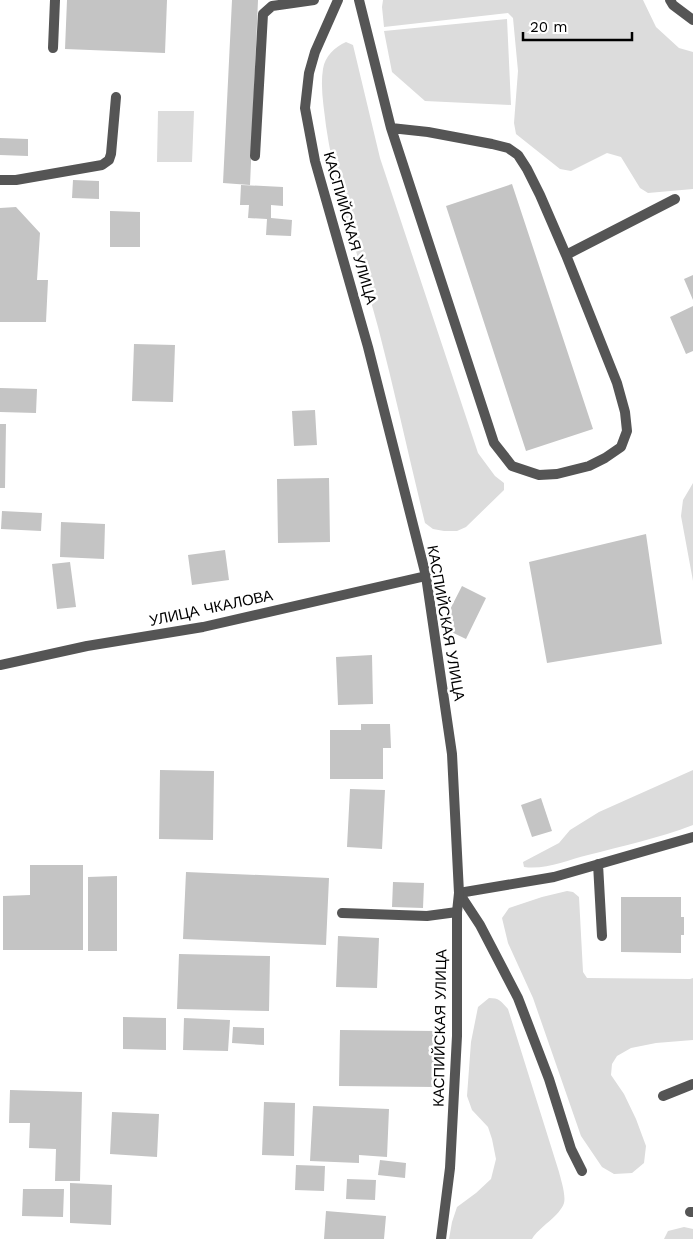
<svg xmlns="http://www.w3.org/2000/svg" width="693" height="1239" viewBox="0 0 693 1239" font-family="'Work Sans',sans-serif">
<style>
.green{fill:#dcdcdc}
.building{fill:#c4c4c4}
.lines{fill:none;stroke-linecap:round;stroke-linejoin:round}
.service{stroke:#555;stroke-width:10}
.minor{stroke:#555;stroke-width:10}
.tertiary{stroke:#555;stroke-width:10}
.labels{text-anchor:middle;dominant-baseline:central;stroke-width:5;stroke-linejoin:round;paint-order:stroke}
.street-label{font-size:15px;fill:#000;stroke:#fff}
</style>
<rect width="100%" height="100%" fill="#fff"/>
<path class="green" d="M 383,0 L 643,0 L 656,27 L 679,48 L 693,52 L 693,189 L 648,193 L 640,188 L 621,157 L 607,153 L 571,171 L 560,169 L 516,134 L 514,123 L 518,71 L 513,18 L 508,13 L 384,27 L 382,7 Z
M 507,19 L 511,105 L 425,101 L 392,72 L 384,31 Z
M 346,42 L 353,45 L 380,158 L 478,453 L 495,476 L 504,483 L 504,490 L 466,527 L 457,531 L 444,531 L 433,529 L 425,523 C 409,458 395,392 378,327 C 360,260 336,195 326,126 C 324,107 320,88 323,69 C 325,56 335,47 346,42 Z
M 158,111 L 194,111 L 192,162 L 157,162 Z
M 693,483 L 693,581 L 681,516 L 683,500 Z
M 693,770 L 693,825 C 659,838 623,846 588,855 C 567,860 546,870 524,867 L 523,862 L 559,843 L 570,830 L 599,812 Z
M 567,891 L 573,892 L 579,897 L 583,972 L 587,978 L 690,979 L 693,978 L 693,1040 L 656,1043 L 631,1048 L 617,1056 L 612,1064 L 611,1075 L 624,1094 L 636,1119 L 646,1146 L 644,1163 L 632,1173 L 614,1174 L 602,1167 L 581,1136 L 533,998 L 508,943 L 502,918 L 509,908 L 542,897 Z
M 489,998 C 499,998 501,1001 508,1009 L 559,1172 C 561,1180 566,1195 564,1203 C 560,1216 539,1227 532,1239 L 449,1239 L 452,1222 L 457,1207 L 476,1193 L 491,1179 L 496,1159 L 492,1139 L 488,1127 L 472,1110 L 467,1096 L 471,1042 L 478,1007 Z
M 684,1227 L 693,1229 L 693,1239 L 664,1239 L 668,1231 Z"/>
<path class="building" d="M 67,0 L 167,0 L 165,53 L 65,49 Z
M 232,0 L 258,0 L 250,185 L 223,183 Z
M 0,138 L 28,139 L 28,156 L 0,155 Z
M 73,180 L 99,181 L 99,199 L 72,198 Z
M 512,184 L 593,429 L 526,451 L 446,206 Z
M 241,185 L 283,187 L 283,206 L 271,205 L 271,218 L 292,220 L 291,236 L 266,235 L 267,219 L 248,218 L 249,205 L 240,205 Z
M 16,207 L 40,233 L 37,280 L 48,280 L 46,322 L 0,322 L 0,208 Z
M 110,211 L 140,212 L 140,247 L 110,247 Z
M 693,275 L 693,300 L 684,279 Z
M 693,306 L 693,351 L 686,354 L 670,317 Z
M 134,344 L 175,345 L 173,402 L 132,401 Z
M 0,388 L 37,389 L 36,413 L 0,412 Z
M 315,410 L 317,445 L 294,446 L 292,411 Z
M 0,424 L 6,424 L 5,488 L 0,488 Z
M 329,478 L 330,542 L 278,543 L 277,479 Z
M 2,511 L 42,513 L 41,531 L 1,529 Z
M 61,522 L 105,524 L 104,559 L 60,557 Z
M 646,534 L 662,644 L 547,663 L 529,562 Z
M 225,550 L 229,580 L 192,585 L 188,555 Z
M 70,562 L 76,607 L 57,609 L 52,564 Z
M 462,586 L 486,598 L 466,639 L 441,627 Z
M 372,655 L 373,704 L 338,705 L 336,657 Z
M 361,724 L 390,724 L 391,748 L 383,748 L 383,779 L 330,779 L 330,730 L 361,730 Z
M 160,770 L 214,771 L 213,840 L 159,839 Z
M 350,789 L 385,790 L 382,849 L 347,847 Z
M 541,798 L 552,831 L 532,837 L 521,805 Z
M 30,865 L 83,865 L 83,950 L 3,950 L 3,896 L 30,895 Z
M 186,872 L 329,878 L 326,945 L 183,939 Z
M 117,876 L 117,951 L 88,951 L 88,877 Z
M 393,882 L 424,883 L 423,908 L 392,907 Z
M 621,897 L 681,897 L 681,917 L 684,917 L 684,935 L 681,935 L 681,953 L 621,952 Z
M 338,936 L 379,938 L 377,988 L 336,987 Z
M 179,954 L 270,956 L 269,1011 L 177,1009 Z
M 123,1017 L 166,1018 L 166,1050 L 123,1049 Z
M 184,1018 L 230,1020 L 228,1051 L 183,1050 Z
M 233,1027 L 264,1028 L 264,1045 L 232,1043 Z
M 340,1030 L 436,1031 L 435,1087 L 339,1086 Z
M 10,1090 L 82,1092 L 80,1181 L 55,1181 L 56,1149 L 29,1148 L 30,1123 L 9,1123 Z
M 264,1102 L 295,1103 L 294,1156 L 262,1155 Z
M 313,1106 L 389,1109 L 387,1157 L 359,1155 L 359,1163 L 310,1161 Z
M 112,1112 L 159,1114 L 157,1157 L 110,1154 Z
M 380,1160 L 406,1163 L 405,1178 L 378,1175 Z
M 296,1165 L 325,1166 L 324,1191 L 295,1190 Z
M 347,1179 L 376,1180 L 375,1200 L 346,1199 Z
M 70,1183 L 112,1185 L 111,1225 L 70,1223 Z
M 23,1189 L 64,1189 L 63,1217 L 22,1216 Z
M 326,1211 L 386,1216 L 384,1239 L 324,1239 Z"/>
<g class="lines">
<path class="service" d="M 359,0 L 391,128 L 494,443 L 512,466 L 539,475 L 557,474 L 589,466 L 605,458 L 621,447 L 627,431 L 625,412 L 617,383 L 566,255 L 540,195 L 527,169 L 518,155 L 508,148 L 492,144 L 428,132 L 391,128
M 670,0 L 673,5 L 693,20
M 53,48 L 55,0
M 255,156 L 263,14 L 272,6 L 314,0
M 0,180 L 16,180 L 102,165 L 109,160 L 111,154 L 116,97
M 566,255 L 675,199
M 598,864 L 602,936
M 342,913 L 427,916 L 457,912
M 663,1096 L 693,1084
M 582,1171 L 571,1149 L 549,1079 L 518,998 L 480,925 L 459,893 L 554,877 L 693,837
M 690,1212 L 693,1212"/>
<path class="minor" d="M 0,665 L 87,646 L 203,627 L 426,576"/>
<path class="tertiary" d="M 338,0 L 315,52 L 309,73 L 305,108 L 315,161 L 368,347 L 426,576 L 452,754 L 459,893 L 457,912 L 457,1036 L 450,1168 L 441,1239"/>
</g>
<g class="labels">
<g class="street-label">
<text transform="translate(350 228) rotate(74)">КАСПИЙСКАЯ УЛИЦА</text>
<text transform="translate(211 608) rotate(-12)">УЛИЦА ЧКАЛОВА</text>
<text transform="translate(446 623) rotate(80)">КАСПИЙСКАЯ УЛИЦА</text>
<text transform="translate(440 1028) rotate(-89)">КАСПИЙСКАЯ УЛИЦА</text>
</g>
</g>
<path d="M523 32v8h109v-8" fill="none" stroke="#000000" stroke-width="2.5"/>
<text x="530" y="32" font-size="15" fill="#000000" stroke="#ffffff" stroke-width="4" paint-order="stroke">20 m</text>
</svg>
